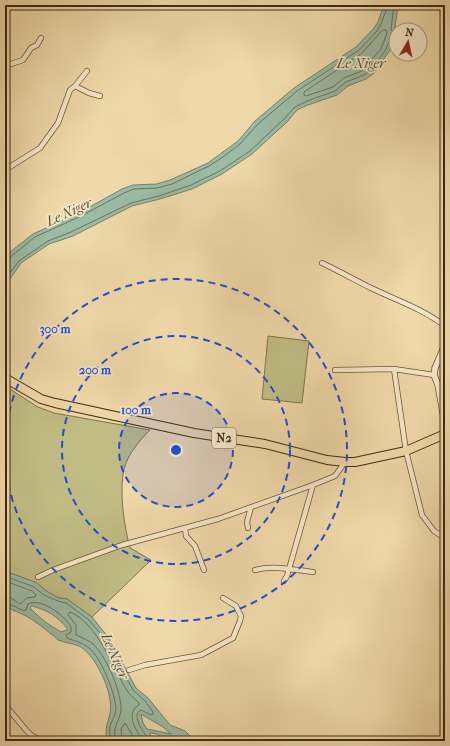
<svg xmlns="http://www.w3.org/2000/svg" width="450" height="746" viewBox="0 0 450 746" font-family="'IM FELL French Canon',serif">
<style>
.green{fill:#c0bc84;stroke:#7e744c}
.water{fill:#9bbba4;stroke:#75826a;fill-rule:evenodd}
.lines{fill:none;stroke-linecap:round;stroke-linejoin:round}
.shore{stroke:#6c745c;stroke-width:1}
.minor-casing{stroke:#695739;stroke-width:6}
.tertiary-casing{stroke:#695739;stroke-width:7}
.trunk-casing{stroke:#3c2c14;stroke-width:10}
.minor{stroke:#f5e6c7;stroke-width:4.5}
.tertiary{stroke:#f5e6c7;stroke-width:5.5}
.trunk{stroke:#efd8a9;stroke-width:8}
.ring{fill:none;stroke:#1d4ed8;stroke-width:2;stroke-dasharray:7 5}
.labels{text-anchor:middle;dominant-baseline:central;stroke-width:3.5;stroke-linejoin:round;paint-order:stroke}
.shield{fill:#f5e6c7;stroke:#74644a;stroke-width:1}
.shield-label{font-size:12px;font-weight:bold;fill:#3c2c14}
.water-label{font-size:14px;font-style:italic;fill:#545038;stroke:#f5e6c7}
.centre{fill:#1d4ed8;stroke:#f5e6c7;stroke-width:2}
.ring-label{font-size:12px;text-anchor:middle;font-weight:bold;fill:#1d4ed8;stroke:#f5e6c7;stroke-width:3.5;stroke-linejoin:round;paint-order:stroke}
</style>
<rect width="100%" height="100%" fill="#efd8a9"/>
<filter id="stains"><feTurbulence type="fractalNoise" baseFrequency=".005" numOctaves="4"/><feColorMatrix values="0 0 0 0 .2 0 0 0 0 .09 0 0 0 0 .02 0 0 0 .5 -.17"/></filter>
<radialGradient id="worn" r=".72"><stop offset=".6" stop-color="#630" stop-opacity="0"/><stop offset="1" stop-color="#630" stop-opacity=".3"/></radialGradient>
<path class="green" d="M 268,336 L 309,341 L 302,403 L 262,399 Z
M 5,386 L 38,407 L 54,413 L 150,430 C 139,441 128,454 124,469 C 119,490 124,527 130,548 L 151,560 L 92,617 L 67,599 L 59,598 L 46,591 L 37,583 L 5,571 Z"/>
<path class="water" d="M 384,5 L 398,5 L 393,43 L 388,53 L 373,74 L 366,79 L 348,86 L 337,95 L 308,105 L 297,110 L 287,122 L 252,154 L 222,174 L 192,189 L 160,199 L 132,206 L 73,236 L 49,244 L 21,263 L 5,286 L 5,256 L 33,234 L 79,213 L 122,189 L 133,185 L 157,184 L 170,180 L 208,163 L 238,141 L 255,121 L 294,88 L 356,47 L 374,28 L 378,22 Z
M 5,571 L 37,583 L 46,591 L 59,598 L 67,599 L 92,617 L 108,637 L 136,688 L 148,698 L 170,725 L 185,731 L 190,736 L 191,741 L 166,741 L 157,734 L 150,733 L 150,735 L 158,741 L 107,741 C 103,723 113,718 110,700 C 108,683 94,654 79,646 C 72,643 65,643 58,640 C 56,638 54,636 51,634 C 44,628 35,621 26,616 C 19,612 12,611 5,605 ZM 32,606 C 47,610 57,616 67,628 L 67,630 L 61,632 C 49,625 39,618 30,608 ZM 141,714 L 163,727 L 171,734 L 147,729 L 143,723 Z"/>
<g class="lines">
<path class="shore" d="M 383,30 L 386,30 L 387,33 L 381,49 L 362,71 L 344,78 L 333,87 L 306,96 L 304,95 L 304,92 L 361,54 Z
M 5,259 L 9,258 L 35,237 L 81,216 L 124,193 L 134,189 L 157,188 L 172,184 L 209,166 L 220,159 L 240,144 L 258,124 L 297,91 L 359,50 L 377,31 L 381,24 L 388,5
M 5,279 L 19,261 L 48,241 L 71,232 L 131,203 L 159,196 L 191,185 L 220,171 L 250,151 L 284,119 L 295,107 L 307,101 L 335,91 L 346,82 L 364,75 L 370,71 L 385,51 L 393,33 L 391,29 L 394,5
M 5,576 L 34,587 L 44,595 L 58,601 L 66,603 L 89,620 L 105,639 L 133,690 L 145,701 L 153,712 L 153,714 L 151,715 L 141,710 C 130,715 145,736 151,741
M 5,581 L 32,591 L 36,595 L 35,597 L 27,598 L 20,604 L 11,598 L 5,597
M 5,602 L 24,611 L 26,610 L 28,604 C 41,597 65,616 71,627 L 71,632 L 66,635 L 67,638 C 74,641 82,642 89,648 C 101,657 115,693 116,708 C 116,715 112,720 110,726 C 109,731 110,736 111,741
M 116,741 C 115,737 114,733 115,729 C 116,722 120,718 121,711 C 122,693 107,658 94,645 C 89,640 82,638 76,635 L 76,625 L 68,615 L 70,612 C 98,623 112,668 128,692 C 131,696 135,699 139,703 L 139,705 C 124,714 137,731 143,741
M 122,741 L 121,729 L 125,723 L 136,741"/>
<g class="minor-casing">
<path id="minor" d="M 5,66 L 23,60 L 31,48 L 37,45 L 41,38
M 75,86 L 89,93 L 100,96
M 5,170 L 40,148 L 58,123 L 70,90 L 75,86 L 87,71
M 445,209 L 443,211 L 445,214
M 322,263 C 339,271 355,280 371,288 C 396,300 423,309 445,326
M 394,369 L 406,451 L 422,515 L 434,531 L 445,538
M 335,370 L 394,369 L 434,375
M 185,528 L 186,536 L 195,546 L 204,570
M 248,528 L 247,522 L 251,507
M 255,570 C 275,565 294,570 313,572
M 38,577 L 53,570 L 122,545 L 218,519 L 313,485 L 335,476 L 345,462
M 284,581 L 287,576 L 313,485
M 129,670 L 145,665 L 201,655 L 233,638 L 240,621 L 241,616 L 236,606 L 223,598
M 5,705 L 26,730 L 32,736 L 44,741"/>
</g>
<g class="tertiary-casing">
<path id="tertiary" d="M 445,345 L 435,368 L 434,375 L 438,385 L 445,424"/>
</g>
<g class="trunk-casing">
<path id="trunk" d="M 5,378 L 41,399 L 55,403 L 194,433 L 265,444 L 327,460 L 345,462 L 355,462 L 406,451 L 445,434"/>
</g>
<use href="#minor" class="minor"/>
<use href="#tertiary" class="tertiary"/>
<use href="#trunk" class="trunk"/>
</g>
<circle cx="176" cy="450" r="57" fill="#1d4ed8" fill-opacity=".12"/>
<g class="ring">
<circle cx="176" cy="450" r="57"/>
<circle cx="176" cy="450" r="114"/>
<path d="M5 449A171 171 0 1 1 5 451"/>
</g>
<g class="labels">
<rect class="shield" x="212" y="428" width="24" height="20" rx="3"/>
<g class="shield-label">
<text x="224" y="438">N2</text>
</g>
<g class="water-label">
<text x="361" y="63">Le Niger</text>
<text transform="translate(69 212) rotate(-25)">Le Niger</text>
<text transform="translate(115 656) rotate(66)">Le Niger</text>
</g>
</g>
<circle cx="176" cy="450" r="6" class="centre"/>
<g class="ring-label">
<text x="55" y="333">300 m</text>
<text x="95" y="374">200 m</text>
<text x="136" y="414">100 m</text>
</g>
<rect width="450" height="746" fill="none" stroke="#efd8a9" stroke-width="20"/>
<rect x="6" y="6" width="438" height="734" fill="none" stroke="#3c2c14" stroke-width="2"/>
<rect x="10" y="10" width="430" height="726" fill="none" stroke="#3c2c14"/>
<g transform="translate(408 42) rotate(9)"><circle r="19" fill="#f5e6c7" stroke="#ab9c7f"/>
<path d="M0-3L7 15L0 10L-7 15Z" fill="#8f2418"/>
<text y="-6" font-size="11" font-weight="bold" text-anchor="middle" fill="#3c2c14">N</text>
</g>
<rect width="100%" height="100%" filter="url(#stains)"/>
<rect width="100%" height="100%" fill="url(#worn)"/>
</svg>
